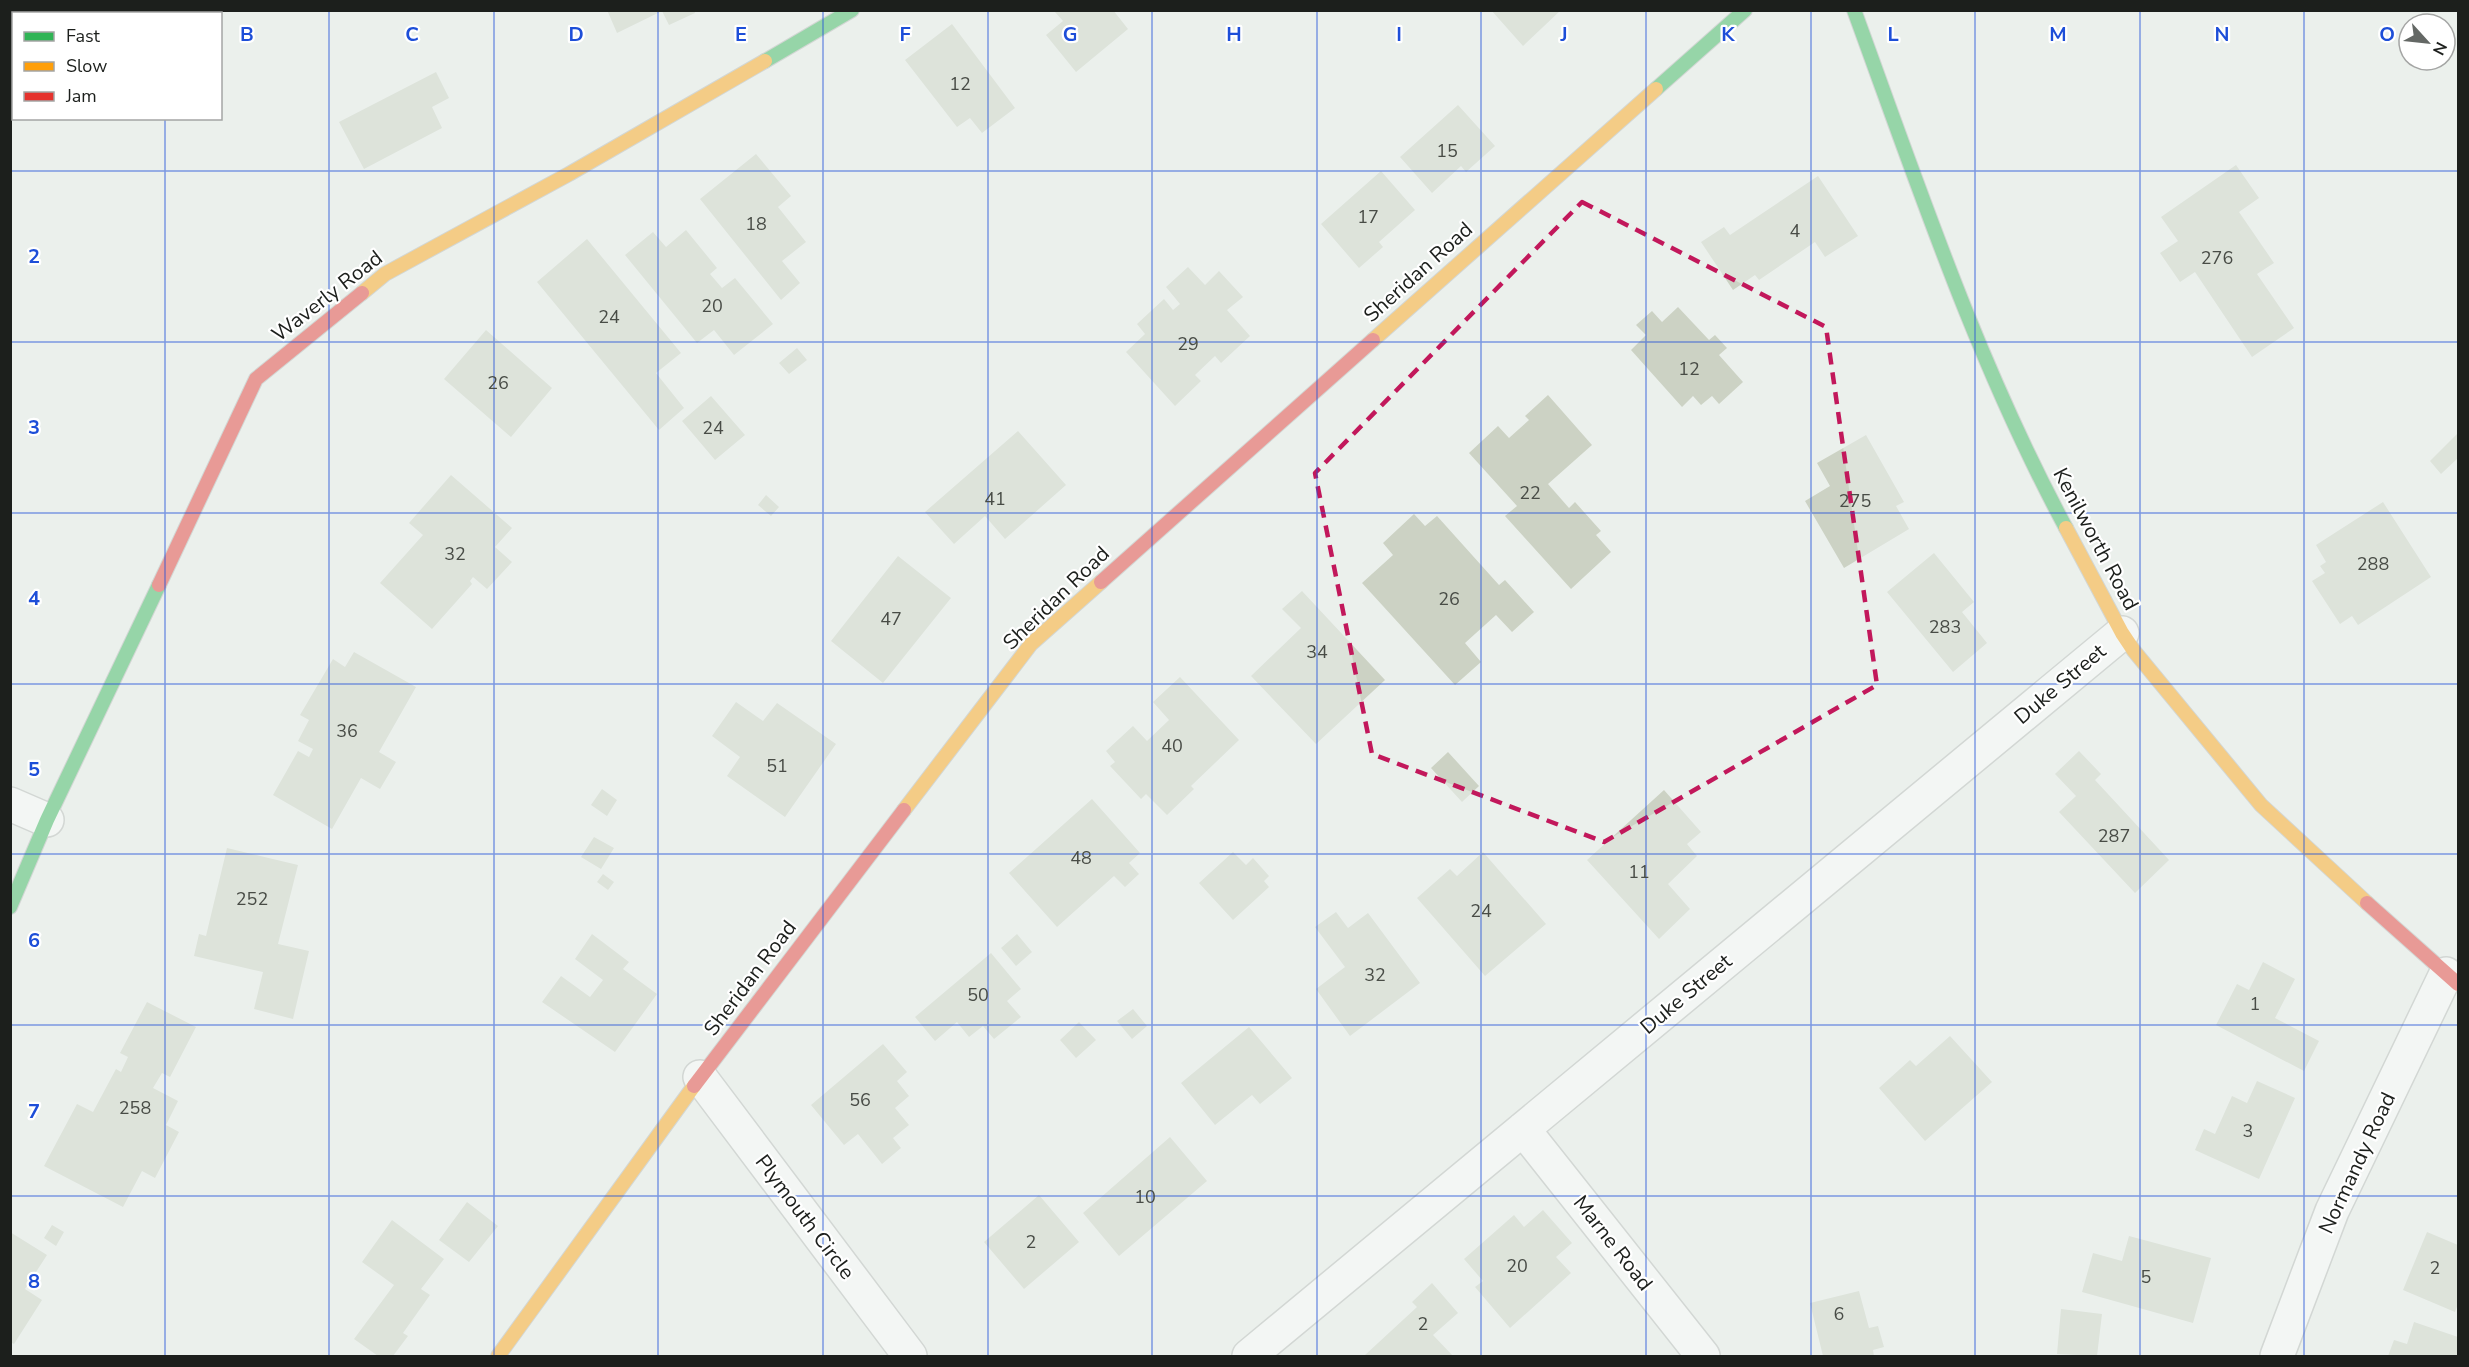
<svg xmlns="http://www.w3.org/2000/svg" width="2469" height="1367" viewBox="0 0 2469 1367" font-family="'Nunito Sans',sans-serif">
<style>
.building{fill:#ccd2c4}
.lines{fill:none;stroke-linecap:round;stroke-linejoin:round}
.street-casing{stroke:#b5b8b6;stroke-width:36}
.fast-casing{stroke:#b5b8b6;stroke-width:16}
.slow-casing{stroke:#b5b8b6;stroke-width:16}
.jam-casing{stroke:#b5b8b6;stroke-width:16}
.street{stroke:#fcfdfc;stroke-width:33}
.fast{stroke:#30b455;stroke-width:14}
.slow{stroke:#ff9f0a;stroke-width:14}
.jam{stroke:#e5322d;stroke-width:14}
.marked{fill:none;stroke:#c2185b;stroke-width:4.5;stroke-dasharray:12 8;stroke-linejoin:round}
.grid{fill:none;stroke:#1d4ed8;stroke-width:1.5;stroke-opacity:0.55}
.labels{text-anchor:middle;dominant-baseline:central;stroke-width:4.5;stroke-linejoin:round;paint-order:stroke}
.number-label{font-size:18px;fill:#484c46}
.street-label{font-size:21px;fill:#1c1f1c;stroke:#fff}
.grid-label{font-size:20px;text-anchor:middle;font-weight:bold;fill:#1d4ed8;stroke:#fff;stroke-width:4.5;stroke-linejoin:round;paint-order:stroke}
</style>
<rect width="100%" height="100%" fill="#ebf0ec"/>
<path class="building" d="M 607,10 L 694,10 L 695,13 L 669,25 L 662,11 L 617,33 Z
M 1057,10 L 1113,10 L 1128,29 L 1076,72 L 1046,35 L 1063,21 L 1055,12 Z
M 1491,10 L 1561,10 L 1523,46 Z
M 952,24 L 1015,108 L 982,133 L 970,118 L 957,127 L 905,60 Z
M 436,72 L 449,98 L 432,107 L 442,128 L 364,169 L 339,122 Z
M 1458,105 L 1495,146 L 1466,172 L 1461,166 L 1432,193 L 1400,157 Z
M 756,154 L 791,196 L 778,207 L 806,242 L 782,261 L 800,283 L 781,300 L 700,199 Z
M 2236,165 L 2259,198 L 2239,212 L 2274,263 L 2257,274 L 2294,328 L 2252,357 L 2195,272 L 2180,282 L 2160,253 L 2178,241 L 2161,217 Z
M 1381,171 L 1415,210 L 1379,242 L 1383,247 L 1359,268 L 1321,224 Z
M 1818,176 L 1858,236 L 1825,257 L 1815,242 L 1759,280 L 1755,275 L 1733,290 L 1701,242 L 1724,227 L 1730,235 Z
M 686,230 L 717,268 L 710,274 L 722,288 L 735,278 L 773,324 L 734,355 L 714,330 L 697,343 L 625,255 L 653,232 L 666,247 Z
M 587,239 L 681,353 L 656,373 L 684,408 L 659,430 L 537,282 Z
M 1188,267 L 1205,285 L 1219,271 L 1243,297 L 1227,310 L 1250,336 L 1221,363 L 1215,356 L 1195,375 L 1201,381 L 1175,406 L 1126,352 L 1145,334 L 1137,324 L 1164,299 L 1173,310 L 1180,304 L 1166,287 Z
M 1678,307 L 1709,340 L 1715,335 L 1727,348 L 1719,355 L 1743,382 L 1719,404 L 1712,396 L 1701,405 L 1693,396 L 1682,407 L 1631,350 L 1646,335 L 1636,325 L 1652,311 L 1662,322 Z
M 486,330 L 552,388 L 511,437 L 444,379 Z
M 797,348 L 807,360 L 789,374 L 779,363 Z
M 1548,395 L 1592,445 L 1548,484 L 1569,508 L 1575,502 L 1601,531 L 1596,535 L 1611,552 L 1571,589 L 1505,516 L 1517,506 L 1469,453 L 1498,426 L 1509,438 L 1529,420 L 1525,416 Z
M 711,396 L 745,435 L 715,460 L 682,421 Z
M 1018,431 L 1066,485 L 1005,539 L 985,516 L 954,544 L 925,512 Z
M 2458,433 L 2458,458 L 2441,474 L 2430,461 Z
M 1866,435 L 1904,502 L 1896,506 L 1909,529 L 1844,568 L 1805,501 L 1830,486 L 1817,463 Z
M 451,475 L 512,528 L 495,547 L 512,562 L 487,589 L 473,577 L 470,581 L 472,584 L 432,629 L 380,583 L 423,535 L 409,523 Z
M 766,495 L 779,507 L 771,516 L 758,505 Z
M 2383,502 L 2431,577 L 2358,625 L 2352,616 L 2340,624 L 2312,581 L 2325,573 L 2320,566 L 2326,562 L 2316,545 Z
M 1414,514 L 1425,526 L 1437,516 L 1499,585 L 1505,580 L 1534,612 L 1512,632 L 1496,615 L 1465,643 L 1481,662 L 1455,685 L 1362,583 L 1393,555 L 1383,543 Z
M 1934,553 L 1974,602 L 1962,612 L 1987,643 L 1953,672 L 1887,592 Z
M 898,556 L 951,598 L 883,683 L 831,641 Z
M 1302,591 L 1385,680 L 1316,744 L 1251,676 L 1301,628 L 1282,609 Z
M 354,652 L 416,687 L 379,752 L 396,762 L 380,789 L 361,778 L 332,829 L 273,795 L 298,751 L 309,757 L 313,749 L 298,741 L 309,720 L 300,715 L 333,659 L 345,667 Z
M 1180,677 L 1239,740 L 1191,786 L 1194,789 L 1167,815 L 1146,794 L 1141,799 L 1110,766 L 1115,762 L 1106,751 L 1133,726 L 1147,741 L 1169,720 L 1153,702 Z
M 736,702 L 763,721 L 777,703 L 836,744 L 785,817 L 727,776 L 740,757 L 712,736 Z
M 2079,751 L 2101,774 L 2095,780 L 2169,860 L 2135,893 L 2059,812 L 2076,796 L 2055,774 Z
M 1448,752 L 1479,786 L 1462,802 L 1431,768 Z
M 602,789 L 617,800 L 607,816 L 591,805 Z
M 1664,790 L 1701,832 L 1687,844 L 1697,856 L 1668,884 L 1690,909 L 1659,939 L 1587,860 Z
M 1092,799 L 1140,853 L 1129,863 L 1139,874 L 1125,887 L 1114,876 L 1057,927 L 1009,873 Z
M 594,837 L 614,848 L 601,869 L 581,857 Z
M 227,848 L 298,865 L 278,944 L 309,951 L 293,1019 L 254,1009 L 263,972 L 194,956 L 199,934 L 206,936 Z
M 1233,852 L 1246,865 L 1253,858 L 1269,876 L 1264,881 L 1269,887 L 1233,920 L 1199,883 Z
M 1483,852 L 1546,924 L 1485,976 L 1417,898 L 1450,869 L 1457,876 Z
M 603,874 L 614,882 L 608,890 L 597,882 Z
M 1336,912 L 1348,928 L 1368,913 L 1420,983 L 1350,1036 L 1316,989 L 1345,967 L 1315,927 Z
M 592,934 L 629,962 L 623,969 L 657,994 L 615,1052 L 542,1002 L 561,976 L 590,997 L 603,980 L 575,959 Z
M 1017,934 L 1032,952 L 1016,966 L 1001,948 Z
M 991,953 L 1021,989 L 1007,1001 L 1021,1017 L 994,1039 L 983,1026 L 969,1037 L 957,1022 L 935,1041 L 915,1017 Z
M 2263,962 L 2295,979 L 2275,1018 L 2319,1041 L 2304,1071 L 2216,1025 L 2237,984 L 2249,990 Z
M 147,1002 L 196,1027 L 170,1077 L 162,1073 L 153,1088 L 178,1101 L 166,1125 L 179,1132 L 155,1178 L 142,1171 L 123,1207 L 44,1166 L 77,1104 L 93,1112 L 116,1069 L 121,1072 L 128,1057 L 120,1053 Z
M 1133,1009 L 1147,1026 L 1132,1039 L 1117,1021 Z
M 1079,1022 L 1096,1040 L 1076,1058 L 1060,1040 Z
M 1249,1027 L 1292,1078 L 1260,1104 L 1252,1095 L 1215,1125 L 1181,1083 Z
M 1950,1036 L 1992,1082 L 1925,1141 L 1879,1088 L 1910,1060 L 1916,1066 Z
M 883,1044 L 907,1072 L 897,1081 L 909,1096 L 895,1108 L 909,1125 L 893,1138 L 901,1148 L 882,1164 L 858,1134 L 844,1145 L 811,1105 Z
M 2257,1081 L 2295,1098 L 2259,1179 L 2195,1150 L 2204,1129 L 2215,1134 L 2232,1096 L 2247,1103 Z
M 1170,1137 L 1207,1181 L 1119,1256 L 1083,1213 Z
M 1039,1195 L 1079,1242 L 1024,1289 L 984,1242 Z
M 467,1202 L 498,1226 L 469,1262 L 439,1240 Z
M 1543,1210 L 1572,1243 L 1556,1257 L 1571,1273 L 1510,1328 L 1475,1287 L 1483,1281 L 1464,1259 L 1514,1215 L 1524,1227 Z
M 392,1220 L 444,1259 L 421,1289 L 430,1295 L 403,1333 L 408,1336 L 393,1356 L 378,1356 L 354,1339 L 394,1285 L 362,1262 Z
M 52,1225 L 64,1232 L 56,1246 L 44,1238 Z
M 10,1232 L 47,1255 L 25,1289 L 42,1300 L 14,1344 L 10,1342 Z
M 2427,1232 L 2458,1245 L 2458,1304 L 2455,1312 L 2403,1290 Z
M 2129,1236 L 2211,1258 L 2193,1323 L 2082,1292 L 2093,1253 L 2122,1261 Z
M 1432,1283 L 1458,1313 L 1433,1335 L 1453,1356 L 1367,1356 L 1365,1355 L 1417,1307 L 1412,1302 Z
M 1859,1291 L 1869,1328 L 1878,1326 L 1884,1347 L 1873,1350 L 1874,1356 L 1823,1356 L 1810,1303 Z
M 2061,1309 L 2102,1314 L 2097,1356 L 2057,1354 Z
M 2414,1322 L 2458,1337 L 2458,1356 L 2388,1356 L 2394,1340 L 2407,1344 Z"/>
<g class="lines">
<g class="street-casing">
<path id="street" d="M 10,804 L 47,820
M 700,1077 L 910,1356
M 1523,1129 L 1703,1356
M 1249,1356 L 2122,633
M 2277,1356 L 2332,1211 L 2446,974"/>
</g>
<g class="fast-casing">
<path id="fast" d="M 1854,10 C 1918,185 1977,363 2066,528
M 765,61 L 852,10
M 1656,89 L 1745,10
M 10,907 L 47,820 L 159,585"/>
</g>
<g class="slow-casing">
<path id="slow" d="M 362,293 L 385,274 L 569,174 L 765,61
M 1373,340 L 1656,89
M 2066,528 L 2122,633 L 2134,651 L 2261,805 L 2367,903
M 904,810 L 1031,644 L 1101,582
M 498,1356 L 694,1086"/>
</g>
<g class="jam-casing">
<path id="jam" d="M 1101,582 L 1373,340
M 159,585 L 256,379 L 362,293
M 2367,903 L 2458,984
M 694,1086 L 904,810"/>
</g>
<use href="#street" class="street"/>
<use href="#fast" class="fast"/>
<use href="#slow" class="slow"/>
<use href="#jam" class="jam"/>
</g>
<path d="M0 0H2469V1367H0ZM 1582,202 L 1826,327 L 1877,685 L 1604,842 L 1372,754 L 1315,473 Z" fill="#ebf0ec" fill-opacity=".55" fill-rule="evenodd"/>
<path class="marked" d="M 1582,202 L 1826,327 L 1877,685 L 1604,842 L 1372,754 L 1315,473 Z"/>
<path class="grid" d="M 165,10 L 165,14M 329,10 L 329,1356M 494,10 L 494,1356M 658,10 L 658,1356M 823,10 L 823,1356M 988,10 L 988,1356M 1152,10 L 1152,1356M 1317,10 L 1317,1356M 1481,10 L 1481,1356M 1646,10 L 1646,1356M 1811,10 L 1811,1356M 1975,10 L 1975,1356M 2140,10 L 2140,1356M 2304,10 L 2304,1356M 165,118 L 165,1356M 10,171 L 2458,171M 10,342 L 2458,342M 10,513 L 2458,513M 10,684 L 2458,684M 10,854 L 2458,854M 10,1025 L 2458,1025M 10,1196 L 2458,1196"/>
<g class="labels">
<g class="number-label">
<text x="960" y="84">12</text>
<text x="1447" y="151">15</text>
<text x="1368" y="217">17</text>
<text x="756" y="224">18</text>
<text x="1795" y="231">4</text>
<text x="2217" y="258">276</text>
<text x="712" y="306">20</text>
<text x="609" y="317">24</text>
<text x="1188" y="344">29</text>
<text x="1689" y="369">12</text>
<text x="498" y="383">26</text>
<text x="713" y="428">24</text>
<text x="1530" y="493">22</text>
<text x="995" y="499">41</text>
<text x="1855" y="501">275</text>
<text x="455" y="554">32</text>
<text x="2373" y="564">288</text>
<text x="1449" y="599">26</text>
<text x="891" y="619">47</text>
<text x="1945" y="627">283</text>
<text x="1317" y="652">34</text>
<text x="347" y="731">36</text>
<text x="1172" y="746">40</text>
<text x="777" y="766">51</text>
<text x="2114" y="836">287</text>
<text x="1081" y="858">48</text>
<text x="1639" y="872">11</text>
<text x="252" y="899">252</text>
<text x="1481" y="911">24</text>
<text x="1375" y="975">32</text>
<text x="978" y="995">50</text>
<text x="2255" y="1004">1</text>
<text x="860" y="1100">56</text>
<text x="135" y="1108">258</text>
<text x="2248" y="1131">3</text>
<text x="1145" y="1197">10</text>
<text x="1031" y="1242">2</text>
<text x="1517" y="1266">20</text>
<text x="2435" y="1268">2</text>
<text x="2146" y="1277">5</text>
<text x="1839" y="1314">6</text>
<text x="1423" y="1324">2</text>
</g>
<g class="street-label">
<text transform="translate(1418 272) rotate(-42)">Sheridan Road</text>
<text transform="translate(327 296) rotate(-38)">Waverly Road</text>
<text transform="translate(2096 539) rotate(62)">Kenilworth Road</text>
<text transform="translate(1056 598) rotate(-44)">Sheridan Road</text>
<text transform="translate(2060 684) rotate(-40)">Duke Street</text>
<text transform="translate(750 978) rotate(-53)">Sheridan Road</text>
<text transform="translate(1686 994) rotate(-40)">Duke Street</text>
<text transform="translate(2357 1163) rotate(-65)">Normandy Road</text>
<text transform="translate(805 1217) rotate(53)">Plymouth Circle</text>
<text transform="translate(1613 1243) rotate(52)">Marne Road</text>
</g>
</g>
<g class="grid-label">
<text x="247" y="41">B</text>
<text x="412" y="41">C</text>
<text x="576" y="41">D</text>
<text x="741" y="41">E</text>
<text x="905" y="41">F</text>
<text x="1070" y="41">G</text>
<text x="1234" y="41">H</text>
<text x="1399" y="41">I</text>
<text x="1564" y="41">J</text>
<text x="1728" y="41">K</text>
<text x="1893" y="41">L</text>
<text x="2058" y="41">M</text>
<text x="2222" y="41">N</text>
<text x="2387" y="41">O</text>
<text x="34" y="263">2</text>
<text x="34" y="434">3</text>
<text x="34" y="605">4</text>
<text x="34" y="776">5</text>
<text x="34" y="947">6</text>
<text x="34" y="1118">7</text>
<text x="34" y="1288">8</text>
</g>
<rect width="2469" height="1367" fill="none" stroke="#1c1f1c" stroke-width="24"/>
<rect x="12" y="12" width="210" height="108" fill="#ffffff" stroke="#a4a5a4" stroke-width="1.5"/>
<rect x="24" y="32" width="30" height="9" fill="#30b455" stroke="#a4a5a4" stroke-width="1.5"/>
<text x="66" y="42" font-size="18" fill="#1c1f1c">Fast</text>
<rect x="24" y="62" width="30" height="9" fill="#ff9f0a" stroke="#a4a5a4" stroke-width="1.5"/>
<text x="66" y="72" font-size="18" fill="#1c1f1c">Slow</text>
<rect x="24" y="92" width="30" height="9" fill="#e5322d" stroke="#a4a5a4" stroke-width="1.5"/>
<text x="66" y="102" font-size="18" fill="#1c1f1c">Jam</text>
<g transform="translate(2427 42) rotate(117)"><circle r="28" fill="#ffffff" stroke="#a4a5a4" stroke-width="1.5"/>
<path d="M0-4.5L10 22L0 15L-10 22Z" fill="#646865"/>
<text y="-9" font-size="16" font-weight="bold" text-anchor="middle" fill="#1c1f1c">N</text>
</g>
</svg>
